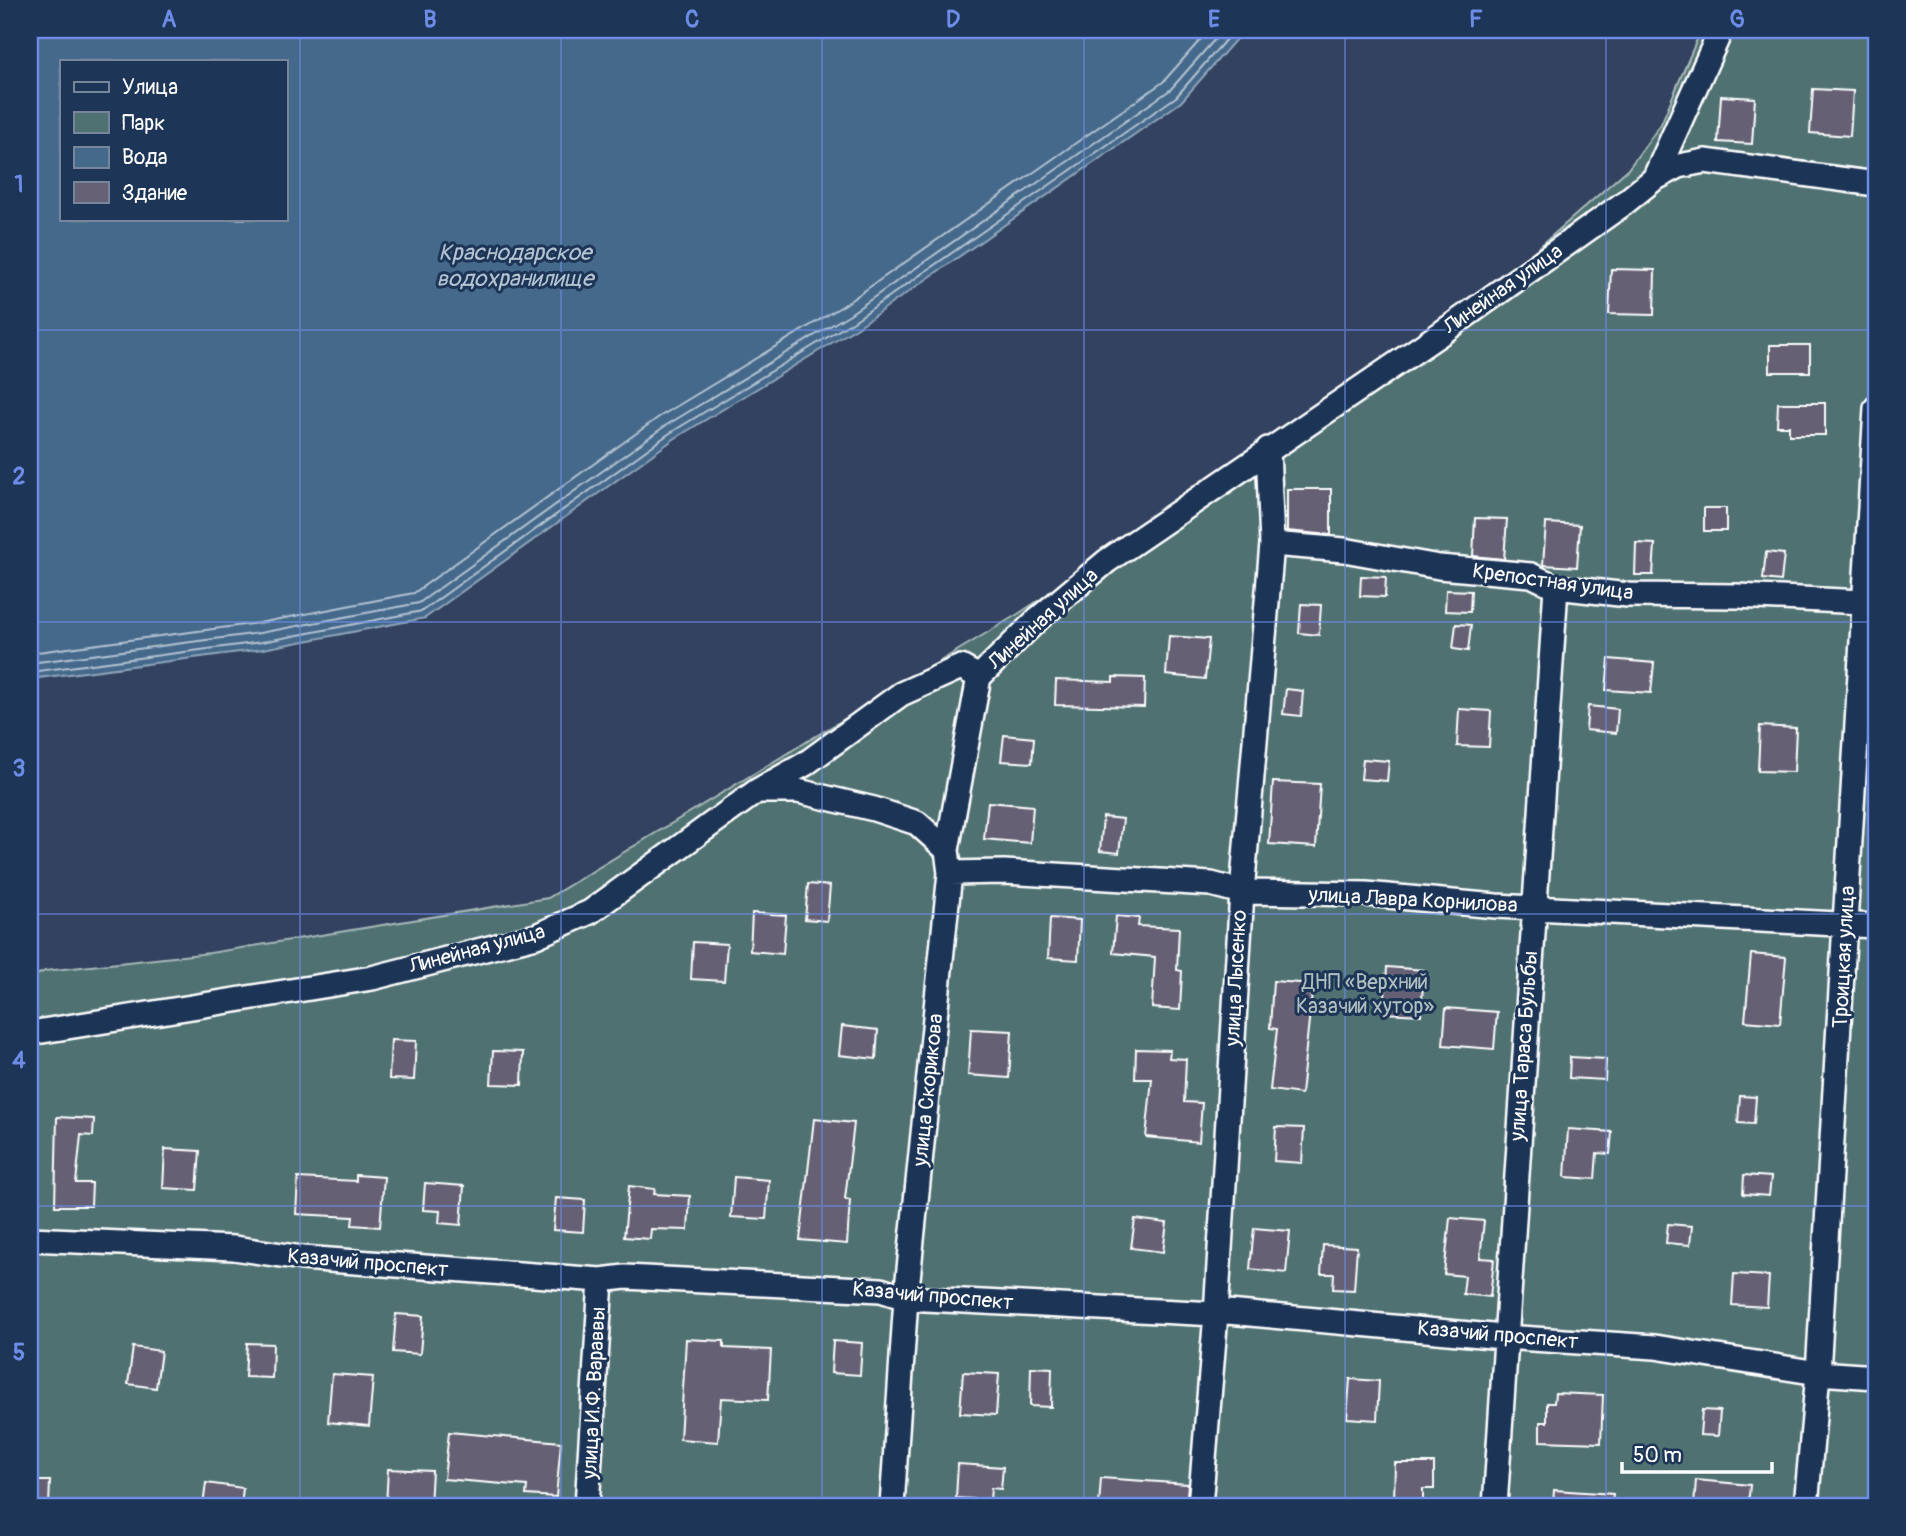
<svg xmlns="http://www.w3.org/2000/svg" width="1906" height="1536" viewBox="0 0 1906 1536" font-family="Pangolin,sans-serif">
<style>
.green{fill:#507172;stroke:#a8b8b8;stroke-width:2}
.water{fill:#44698b;stroke:#8fa5b9;stroke-width:2;fill-rule:evenodd}
.lines{fill:none;stroke-linecap:round;stroke-linejoin:round}
.shore{stroke:#b4c3d1;stroke-width:2}
.building{fill:#666175;stroke:#fff;stroke-width:2}
.minor-casing{stroke:#fff;stroke-width:28}
.minor{stroke:#1d3557;stroke-width:23}
.grid{fill:none;stroke:#6c8ce6;stroke-width:2;stroke-opacity:0.55}
.labels{text-anchor:middle;dominant-baseline:central;stroke-width:6;stroke-linejoin:round;paint-order:stroke}
.street-label{font-size:21px;fill:#fff;stroke:#1d3557}
.park-label{font-size:21px;fill:#b0bfc0;stroke:#1d3557}
.water-label{font-size:23px;font-style:italic;fill:#b4c3d1;stroke:#1d3557}
.neatline{fill:none;stroke:#6c8ce6;stroke-width:2.5}
.grid-label{font-size:23px;text-anchor:middle;font-weight:bold;fill:#6c8ce6}
</style>
<rect width="100%" height="100%" fill="#334260"/>
<filter id="ink" filterUnits="userSpaceOnUse"><feTurbulence type="fractalNoise" baseFrequency=".0143" numOctaves="2"/><feDisplacementMap in="SourceGraphic" scale="14" xChannelSelector="R" yChannelSelector="G"/><feConvolveMatrix kernelMatrix="1 2 1 2 8 2 1 2 1" color-interpolation-filters="sRGB"/></filter>
<g filter="url(#ink)">
<path class="green" d="M 1701,30 L 1876,30 L 1876,1506 L 30,1506 L 30,978 L 45,971 L 210,953 L 548,898 L 1018,614 L 1440,334 L 1628,169 L 1661,124 Z"/>
<path class="water" d="M 30,30 L 1244,30 L 1181,102 L 858,327 L 674,439 L 425,618 L 263,649 L 30,679 ZM 61,61 L 285,61 L 285,219 L 61,219 Z"/>
<g class="lines">
<path class="shore" d="M 30,653 L 259,623 L 414,593 L 659,417 L 844,305 L 1163,82 L 1209,30
M 30,663 L 260,633 L 419,603 L 665,426 L 850,314 L 1170,90 L 1223,30
M 30,672 L 262,642 L 422,611 L 670,433 L 854,321 L 1176,97 L 1234,30"/>
</g>
<path class="building" d="M 1813,89 L 1853,91 L 1850,136 L 1810,133 Z
M 1721,96 L 1755,98 L 1752,144 L 1718,142 Z
M 1611,269 L 1655,270 L 1654,315 L 1609,314 Z
M 1770,345 L 1810,345 L 1810,372 L 1770,372 Z
M 1778,403 L 1825,403 L 1825,435 L 1789,435 L 1789,426 L 1777,426 Z
M 1287,489 L 1331,489 L 1331,535 L 1287,531 Z
M 1704,508 L 1726,508 L 1726,531 L 1704,531 Z
M 1475,518 L 1507,519 L 1504,559 L 1473,556 Z
M 1546,523 L 1580,525 L 1577,567 L 1543,565 Z
M 1636,543 L 1655,544 L 1653,575 L 1635,575 Z
M 1766,552 L 1784,554 L 1781,581 L 1763,579 Z
M 1361,576 L 1386,577 L 1385,597 L 1360,596 Z
M 1446,590 L 1471,591 L 1470,612 L 1445,611 Z
M 1301,604 L 1321,605 L 1319,635 L 1299,633 Z
M 1456,624 L 1471,625 L 1468,651 L 1453,649 Z
M 1169,636 L 1209,639 L 1205,679 L 1166,675 Z
M 1609,659 L 1654,663 L 1651,693 L 1606,690 Z
M 1113,677 L 1145,678 L 1144,707 L 1055,705 L 1056,680 L 1113,682 Z
M 1286,689 L 1303,691 L 1301,716 L 1283,714 Z
M 1588,706 L 1618,709 L 1616,733 L 1586,730 Z
M 1459,709 L 1491,711 L 1489,747 L 1457,746 Z
M 1760,726 L 1796,728 L 1794,772 L 1758,771 Z
M 1004,735 L 1034,738 L 1032,763 L 1001,761 Z
M 1363,759 L 1389,761 L 1387,781 L 1361,779 Z
M 1273,782 L 1320,784 L 1316,847 L 1269,844 Z
M 988,802 L 1033,806 L 1030,843 L 984,839 Z
M 1103,817 L 1123,819 L 1119,853 L 1100,851 Z
M 808,884 L 830,886 L 827,921 L 805,919 Z
M 752,913 L 786,915 L 783,954 L 750,951 Z
M 1116,916 L 1139,918 L 1138,926 L 1179,928 L 1177,970 L 1182,971 L 1180,1010 L 1152,1008 L 1155,957 L 1113,953 Z
M 1050,918 L 1080,920 L 1078,960 L 1048,958 Z
M 693,942 L 727,944 L 724,981 L 691,979 Z
M 1751,954 L 1786,957 L 1780,1024 L 1745,1021 Z
M 1387,967 L 1424,970 L 1421,1015 L 1384,1013 Z
M 1273,981 L 1313,984 L 1301,1094 L 1270,1090 L 1277,1029 L 1270,1028 Z
M 1446,1008 L 1497,1012 L 1494,1049 L 1443,1045 Z
M 842,1026 L 878,1030 L 876,1059 L 839,1055 Z
M 971,1029 L 1012,1031 L 1009,1078 L 968,1075 Z
M 391,1040 L 416,1041 L 414,1080 L 389,1079 Z
M 1136,1049 L 1170,1050 L 1169,1058 L 1186,1059 L 1184,1102 L 1202,1103 L 1199,1142 L 1146,1137 L 1152,1079 L 1135,1079 Z
M 493,1051 L 523,1052 L 522,1085 L 491,1084 Z
M 1570,1057 L 1606,1059 L 1605,1080 L 1569,1078 Z
M 1740,1096 L 1756,1097 L 1754,1124 L 1738,1123 Z
M 57,1117 L 94,1119 L 93,1136 L 81,1135 L 76,1183 L 92,1183 L 91,1206 L 55,1206 Z
M 814,1119 L 854,1123 L 845,1199 L 850,1200 L 847,1244 L 800,1240 Z
M 1276,1127 L 1304,1128 L 1302,1163 L 1274,1161 Z
M 1568,1129 L 1612,1132 L 1610,1154 L 1597,1153 L 1595,1179 L 1565,1177 Z
M 165,1149 L 200,1151 L 197,1190 L 163,1188 Z
M 356,1175 L 384,1177 L 380,1227 L 352,1225 L 353,1217 L 296,1214 L 298,1178 L 356,1181 Z
M 1744,1175 L 1771,1177 L 1769,1196 L 1743,1194 Z
M 734,1177 L 769,1180 L 766,1219 L 731,1217 Z
M 425,1183 L 464,1186 L 461,1225 L 439,1223 L 440,1211 L 423,1210 Z
M 629,1186 L 655,1189 L 654,1194 L 690,1196 L 688,1230 L 651,1229 L 650,1239 L 624,1237 Z
M 556,1198 L 585,1200 L 583,1232 L 553,1230 Z
M 1450,1218 L 1484,1221 L 1480,1258 L 1494,1259 L 1490,1297 L 1463,1294 L 1465,1276 L 1444,1274 Z
M 1135,1219 L 1167,1223 L 1163,1252 L 1131,1248 Z
M 1668,1224 L 1692,1226 L 1690,1245 L 1666,1243 Z
M 1254,1228 L 1290,1231 L 1286,1273 L 1250,1269 Z
M 1323,1245 L 1357,1247 L 1354,1290 L 1333,1289 L 1334,1274 L 1321,1274 Z
M 1734,1274 L 1769,1276 L 1767,1307 L 1732,1305 Z
M 396,1314 L 423,1316 L 420,1354 L 393,1352 Z
M 686,1339 L 724,1341 L 724,1348 L 771,1350 L 768,1400 L 721,1398 L 718,1442 L 680,1439 Z
M 833,1341 L 862,1343 L 860,1375 L 831,1373 Z
M 247,1343 L 273,1344 L 272,1378 L 245,1377 Z
M 133,1347 L 161,1351 L 156,1388 L 128,1384 Z
M 1031,1367 L 1052,1368 L 1051,1407 L 1030,1406 Z
M 963,1372 L 999,1374 L 996,1415 L 960,1413 Z
M 332,1374 L 373,1377 L 369,1426 L 328,1422 Z
M 1350,1379 L 1379,1381 L 1377,1420 L 1347,1418 Z
M 1555,1393 L 1603,1395 L 1601,1443 L 1540,1441 L 1540,1422 L 1547,1422 L 1547,1403 L 1554,1403 Z
M 1702,1410 L 1720,1411 L 1718,1436 L 1700,1435 Z
M 449,1432 L 561,1442 L 556,1497 L 526,1495 L 527,1486 L 444,1479 Z
M 1395,1463 L 1434,1463 L 1434,1489 L 1423,1489 L 1423,1501 L 1394,1501 Z
M 958,1464 L 1003,1467 L 1001,1489 L 991,1488 L 990,1500 L 956,1498 Z
M 388,1469 L 432,1471 L 430,1506 L 386,1506 Z
M 1101,1478 L 1188,1484 L 1186,1506 L 1099,1506 Z
M 1696,1480 L 1750,1485 L 1748,1506 L 1694,1506 Z
M 30,1481 L 50,1481 L 49,1506 L 30,1506 Z
M 206,1483 L 243,1488 L 241,1506 L 203,1506 Z
M 1554,1490 L 1613,1494 L 1612,1506 L 1553,1506 Z"/>
<g class="lines">
<g class="minor-casing">
<path id="minor" d="M 1654,179 L 1679,166 L 1705,161 L 1876,184
M 1272,544 L 1344,550 L 1439,567 L 1531,575 L 1556,587 L 1628,595 L 1737,596 L 1863,602 L 1876,598
M 758,791 L 798,791 L 874,809 L 917,823 L 947,850
M 950,873 L 1004,872 L 1211,884 L 1242,892 L 1366,894 L 1496,906 L 1876,926
M 30,1033 L 372,978 L 536,936 L 590,912 L 757,791 L 805,764 L 901,694 L 961,667 L 979,677 L 1039,618 L 1107,561 L 1440,334 L 1623,204 L 1654,179 L 1721,30
M 30,1239 L 234,1248 L 302,1258 L 601,1280 L 625,1277 L 881,1290 L 906,1298 L 1216,1314 L 1228,1312 L 1503,1337 L 1655,1347 L 1818,1373 L 1876,1377
M 587,1506 L 601,1280
M 892,1506 L 906,1298 L 950,873 L 947,850 L 979,677
M 1200,1506 L 1216,1314 L 1242,892 L 1272,544 L 1268,449
M 1495,1506 L 1556,587
M 1806,1506 L 1818,1373 L 1876,408"/>
</g>
<use href="#minor" class="minor"/>
</g>
</g>
<path class="grid" d="M 300,30 L 300,1506M 561,30 L 561,1506M 822,30 L 822,1506M 1084,30 L 1084,1506M 1345,30 L 1345,1506M 1606,30 L 1606,1506M 30,330 L 1876,330M 30,622 L 1876,622M 30,914 L 1876,914M 30,1206 L 1876,1206"/>
<g class="labels">
<g class="street-label">
<text transform="translate(1503 289) rotate(-35)">Линейная улица</text>
<text transform="translate(1553 582) rotate(8)">Крепостная улица</text>
<text transform="translate(1043 619) rotate(-42)">Линейная улица</text>
<text transform="translate(1413 900) rotate(3)">улица Лавра Корнилова</text>
<text transform="translate(477 949) rotate(-15)">Линейная улица</text>
<text transform="translate(1844 957) rotate(-87)">Троицкая улица</text>
<text transform="translate(1236 978) rotate(-87)">улица Лысенко</text>
<text transform="translate(1524 1046) rotate(-86)">улица Тараса Бульбы</text>
<text transform="translate(928 1090) rotate(-84)">улица Скорикова</text>
<text transform="translate(368 1263) rotate(5)">Казачий проспект</text>
<text transform="translate(933 1296) rotate(5)">Казачий проспект</text>
<text transform="translate(1498 1335) rotate(5)">Казачий проспект</text>
<text transform="translate(594 1393) rotate(-87)">улица И.Ф. Вараввы</text>
</g>
<g class="park-label">
<text x="1365" y="982">ДНП «Верхний<tspan x="1365" dy="24">Казачий хутор»</tspan></text>
</g>
<g class="water-label">
<text x="515" y="252">Краснодарское<tspan x="515" dy="26">водохранилище</tspan></text>
</g>
</g>
<rect width="1906" height="1536" fill="none" stroke="#1d3557" stroke-width="77"/>
<rect x="60" y="60" width="228" height="161" fill="#1d3557" stroke="#77869a" stroke-width="2"/>
<rect x="74" y="82" width="35" height="10" fill="#1d3557" stroke="#77869a" stroke-width="2"/>
<text x="122" y="94" font-size="21" fill="#ffffff">Улица</text>
<rect x="74" y="112" width="35" height="21" fill="#507172" stroke="#77869a" stroke-width="2"/>
<text x="122" y="130" font-size="21" fill="#ffffff">Парк</text>
<rect x="74" y="147" width="35" height="21" fill="#44698b" stroke="#77869a" stroke-width="2"/>
<text x="122" y="164" font-size="21" fill="#ffffff">Вода</text>
<rect x="74" y="182" width="35" height="21" fill="#666175" stroke="#77869a" stroke-width="2"/>
<text x="122" y="200" font-size="21" fill="#ffffff">Здание</text>
<path d="M1622 1462v10h150v-10" fill="none" stroke="#ffffff" stroke-width="3.5"/>
<text x="1633" y="1462" font-size="21" fill="#ffffff" stroke="#1d3557" stroke-width="5" paint-order="stroke">50 m</text>
<rect x="38" y="38" width="1830" height="1460" class="neatline"/>
<g class="grid-label">
<text x="169" y="27">A</text>
<text x="430" y="27">B</text>
<text x="692" y="27">C</text>
<text x="953" y="27">D</text>
<text x="1214" y="27">E</text>
<text x="1476" y="27">F</text>
<text x="1737" y="27">G</text>
<text x="19" y="192">1</text>
<text x="19" y="484">2</text>
<text x="19" y="776">3</text>
<text x="19" y="1068">4</text>
<text x="19" y="1360">5</text>
</g>
</svg>
